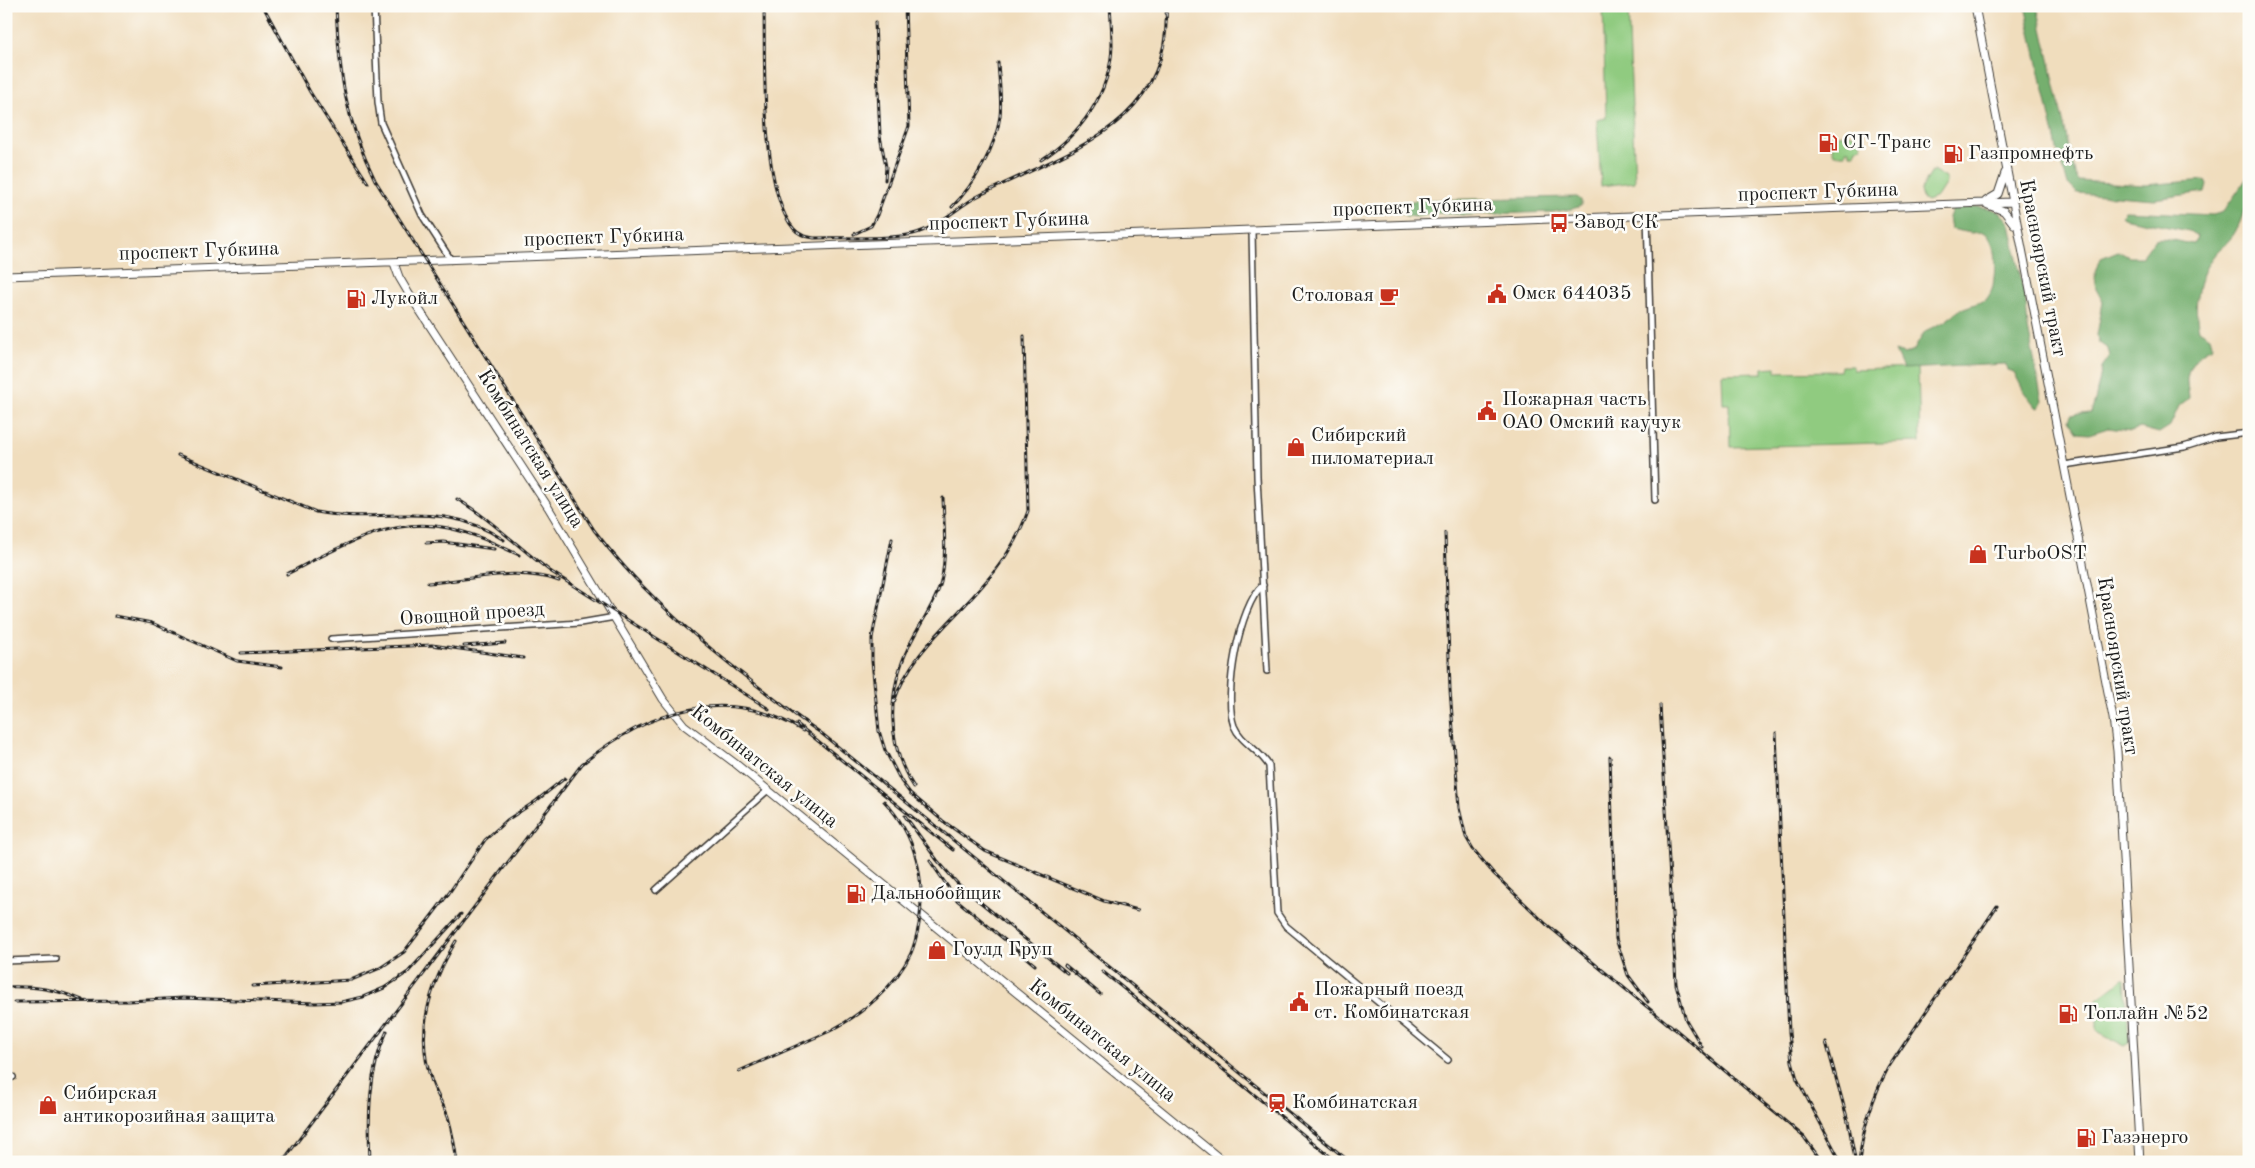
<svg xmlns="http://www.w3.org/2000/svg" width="2255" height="1168" viewBox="0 0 2255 1168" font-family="'Old Standard TT',serif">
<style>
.green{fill:#90cb80;stroke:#56744e}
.forest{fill:#74af6e;stroke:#486645}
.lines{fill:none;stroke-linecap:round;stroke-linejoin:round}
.minor-casing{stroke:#3c3934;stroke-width:8}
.major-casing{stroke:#3c3934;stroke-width:9}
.minor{stroke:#fff;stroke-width:5}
.major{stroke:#fff;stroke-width:7}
.rail-casing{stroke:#1c1c1c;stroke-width:3}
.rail{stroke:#fdfcf7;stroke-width:1;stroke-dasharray:4;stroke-linecap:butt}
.labels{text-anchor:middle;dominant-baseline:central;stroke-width:5;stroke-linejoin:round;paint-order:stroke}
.poi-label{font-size:20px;fill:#1c1c1c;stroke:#fdfcf7;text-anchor:start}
.street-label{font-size:20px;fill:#1c1c1c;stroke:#fdfcf7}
</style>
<rect width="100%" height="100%" fill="#fdfcf7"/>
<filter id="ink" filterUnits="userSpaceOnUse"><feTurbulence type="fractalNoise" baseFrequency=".02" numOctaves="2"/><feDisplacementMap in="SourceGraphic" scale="10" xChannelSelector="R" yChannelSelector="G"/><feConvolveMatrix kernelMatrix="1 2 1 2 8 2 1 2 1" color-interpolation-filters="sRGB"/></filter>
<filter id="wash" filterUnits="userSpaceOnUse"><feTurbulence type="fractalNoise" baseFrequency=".0096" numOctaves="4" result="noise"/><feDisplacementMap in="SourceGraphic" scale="20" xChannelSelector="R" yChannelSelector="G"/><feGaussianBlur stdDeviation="1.12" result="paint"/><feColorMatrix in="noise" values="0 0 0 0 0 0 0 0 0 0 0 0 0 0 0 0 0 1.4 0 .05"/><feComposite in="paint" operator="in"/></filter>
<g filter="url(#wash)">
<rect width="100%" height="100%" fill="#f0ddbd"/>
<path class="green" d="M 1603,6 L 1628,6 L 1635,182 L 1601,186 L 1597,120 L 1606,118 Z
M 1850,133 L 1859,138 L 1862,146 L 1855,150 L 1855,154 L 1850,154 L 1850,150 L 1846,150 L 1846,154 L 1834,154 L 1832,148 L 1833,136 Z
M 1933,170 L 1946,178 L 1946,183 L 1937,197 L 1927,201 L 1922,198 L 1920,191 Z
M 1841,366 L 1853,366 L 1853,370 L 1918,368 L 1920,442 L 1730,447 L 1729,404 L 1723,404 L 1722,374 L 1763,373 L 1763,368 L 1775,367 L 1776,372 L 1840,371 Z
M 2123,979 L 2125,979 L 2129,1043 L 2124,1046 L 2099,1033 L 2097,1030 L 2097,999 Z"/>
<path class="forest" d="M 2025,6 L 2037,6 L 2075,174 L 2079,181 L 2145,185 L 2205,180 L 2207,184 L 2205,192 L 2154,199 L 2077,193 L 2068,184 L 2060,162 Z
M 2249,175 C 2249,194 2244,218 2234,234 C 2229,242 2221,247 2215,254 C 2197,276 2193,304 2199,330 L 2210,337 L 2212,344 L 2211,348 C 2198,352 2186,368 2187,382 C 2187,388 2189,393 2189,398 L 2179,406 L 2170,426 L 2159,433 L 2140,428 L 2131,431 L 2108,428 L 2089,434 L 2078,433 L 2069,420 L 2071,415 L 2091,413 L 2095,401 L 2102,367 L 2110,356 L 2108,349 L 2098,342 L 2097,335 L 2103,302 L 2096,289 L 2094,277 L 2101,258 L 2118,251 L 2129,257 L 2142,257 L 2155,239 C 2166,236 2181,243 2194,244 L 2197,236 L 2189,231 L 2123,218 L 2121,215 L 2125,211 L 2213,215 L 2223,212 Z
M 1577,197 L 1581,200 L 1581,206 L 1572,209 L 1553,212 L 1464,215 L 1436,213 L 1416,217 L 1406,216 L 1401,213 L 1401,204 L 1416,200 Z
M 1953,208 C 1976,207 1996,202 2010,224 L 2026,304 L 2028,328 L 2042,401 L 2039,408 L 2036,407 L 2024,392 L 2014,372 L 2007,370 L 2006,364 L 1903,369 L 1895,351 L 1904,354 L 1914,350 L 1925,331 L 1944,322 L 1961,309 L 1986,300 C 1989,296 1992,291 1993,286 C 1995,270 1998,242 1984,232 L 1971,233 L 1951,229 L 1949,217 Z"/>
</g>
<g filter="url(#ink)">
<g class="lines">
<g class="minor-casing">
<path id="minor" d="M 374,6 L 378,102 L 381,123 L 422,215 L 451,260
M 1647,215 L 1655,500
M 1252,231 L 1257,477 L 1267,671
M 2064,465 L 2184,447 L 2216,437 L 2249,433
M 1263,585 C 1239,605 1223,696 1234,726 C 1241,743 1260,750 1269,766 L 1277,913 L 1286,926 L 1448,1060
M 331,639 L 580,623 L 615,617
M 656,890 L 768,790
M 6,961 L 56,959
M 6,1080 L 13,1077"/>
</g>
<g class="major-casing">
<path id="major" d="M 1975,6 L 2113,718 L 2117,751 L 2140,1162
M 1986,201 L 1998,194 L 2005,173
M 1988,205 L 2004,211 L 2014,224
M 394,263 L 399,277 L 409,294 L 548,507 L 663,699 L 684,725 L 736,764 L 1224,1162
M 6,276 L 2012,202"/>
</g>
<use href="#minor" class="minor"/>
<use href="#major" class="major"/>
<g class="rail-casing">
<path id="rail" d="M 263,6 L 310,92 L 368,183
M 336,6 C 339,74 345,119 375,180 L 594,530 C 635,584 683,627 736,669 C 764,691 791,713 821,733 L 1350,1162
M 764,6 C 765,58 760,191 794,229 C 799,235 806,237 814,238 C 843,237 886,240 913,234 C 938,228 959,205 982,194 C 1067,151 1173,125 1166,6
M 875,22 L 880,136 L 886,167 L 885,180
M 1041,160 C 1080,135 1111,93 1112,45 C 1112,32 1111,19 1110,6
M 952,207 C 974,185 996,147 1000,116 C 1002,99 999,80 998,63
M 854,234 L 871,226 L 877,215 L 909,126 L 905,6
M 178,455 L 316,512 C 386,525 439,497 504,540
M 457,499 C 491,519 518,547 550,571 L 769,709
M 1445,533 L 1450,690 L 1459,808 L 1466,837 L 1473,849 L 1494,874 L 1546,924 L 1673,1028
M 892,539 L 872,638 L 872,661 L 879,731 L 885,750 L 901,781 L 910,793 L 943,821 L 985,851 L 1104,901 L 1138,910
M 426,543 L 443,542 L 494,549
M 287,574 C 336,549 391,515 448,528 C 473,533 496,544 519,555
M 428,583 C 471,580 517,566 559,581
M 115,616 L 152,623 L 237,661 L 282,667
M 464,646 L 505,643
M 241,653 L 432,645 L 523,658
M 894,702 C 910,653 951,623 983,585 C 1003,563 1018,539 1028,511 L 1024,336
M 1660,705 L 1676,984 L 1686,1020 L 1702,1047
M 797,724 L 953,850
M 1776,733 L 1789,1033 L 1792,1061 L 1797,1079 L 1841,1162
M 1610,757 L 1616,939 L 1628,975 L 1648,1002
M 914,787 C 886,745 887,691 909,646 C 919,624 935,605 941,582 C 947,555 944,526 943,498
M 905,816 L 937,860 L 958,884 L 1067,973
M 930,861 L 957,900 L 1035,965
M 456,941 C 430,985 414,1032 432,1082 C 436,1094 444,1105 448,1117 C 452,1131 455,1147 457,1162
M 1065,965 L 1100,994
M 1102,971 L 1337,1162
M 252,986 L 351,980 L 380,968 L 404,952 L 449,893 L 485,840 L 507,820 L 536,801 L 565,778
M 6,987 C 34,986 56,989 82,1000
M 14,1002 L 128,1001 L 183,998 L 315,1003 L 341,1002 L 363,997 L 384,988 L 408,972 L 461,914
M 1669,1024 L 1804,1137 L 1822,1162
M 1826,1042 L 1848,1121 L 1855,1159
M 739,1071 L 830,1031 C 861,1015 896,986 911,953 C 915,944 917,934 919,924 C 926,879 916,835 884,801
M 282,1162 L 582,764 C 647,711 727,683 803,731
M 370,1162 C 368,1118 368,1071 387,1031
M 1859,1162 C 1863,1128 1872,1098 1888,1068 L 1997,906"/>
</g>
<use href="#rail" class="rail"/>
</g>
</g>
<defs>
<g id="fuel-bare" transform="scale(1.5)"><path d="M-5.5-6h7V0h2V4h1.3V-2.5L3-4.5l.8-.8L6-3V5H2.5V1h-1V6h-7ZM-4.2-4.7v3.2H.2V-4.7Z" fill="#c8321e" stroke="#fdfcf7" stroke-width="2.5" paint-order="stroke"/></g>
<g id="bus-bare" transform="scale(1.5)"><path d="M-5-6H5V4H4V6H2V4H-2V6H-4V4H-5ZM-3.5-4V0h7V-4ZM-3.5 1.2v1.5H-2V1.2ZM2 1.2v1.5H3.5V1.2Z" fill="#c8321e" stroke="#fdfcf7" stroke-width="2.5" paint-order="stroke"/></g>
<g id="civic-bare" transform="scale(1.5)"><path d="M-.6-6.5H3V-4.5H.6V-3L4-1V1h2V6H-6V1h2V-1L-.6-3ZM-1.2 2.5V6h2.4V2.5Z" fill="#c8321e" stroke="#fdfcf7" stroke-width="2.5" paint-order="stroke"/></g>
<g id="cafe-bare" transform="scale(1.5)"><path d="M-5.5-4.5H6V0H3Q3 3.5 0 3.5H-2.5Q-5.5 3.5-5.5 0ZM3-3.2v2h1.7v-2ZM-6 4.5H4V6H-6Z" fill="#c8321e" stroke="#fdfcf7" stroke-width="2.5" paint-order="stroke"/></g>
<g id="shop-bare" transform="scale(1.5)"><path d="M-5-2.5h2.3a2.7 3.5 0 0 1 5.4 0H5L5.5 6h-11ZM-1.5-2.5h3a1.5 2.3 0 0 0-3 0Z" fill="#c8321e" stroke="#fdfcf7" stroke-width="2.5" paint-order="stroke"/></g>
<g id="station-bare" transform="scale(1.5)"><path d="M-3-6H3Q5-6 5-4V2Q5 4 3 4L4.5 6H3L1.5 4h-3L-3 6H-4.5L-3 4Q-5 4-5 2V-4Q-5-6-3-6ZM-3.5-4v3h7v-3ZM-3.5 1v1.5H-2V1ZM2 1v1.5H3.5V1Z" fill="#c8321e" stroke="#fdfcf7" stroke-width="2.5" paint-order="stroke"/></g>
</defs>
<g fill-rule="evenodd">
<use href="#fuel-bare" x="1828" y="143"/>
<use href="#fuel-bare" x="1953" y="154"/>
<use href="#bus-bare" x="1559" y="223"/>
<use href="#civic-bare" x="1497" y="294"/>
<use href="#cafe-bare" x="1389" y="296"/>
<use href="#fuel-bare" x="356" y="299"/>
<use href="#civic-bare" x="1487" y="411"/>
<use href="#shop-bare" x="1296" y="447"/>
<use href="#shop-bare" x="1978" y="554"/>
<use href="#fuel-bare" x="856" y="894"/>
<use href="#shop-bare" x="937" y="950"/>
<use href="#civic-bare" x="1299" y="1002"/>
<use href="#fuel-bare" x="2068" y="1014"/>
<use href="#station-bare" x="1277" y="1103"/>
<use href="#shop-bare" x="48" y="1105"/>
<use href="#fuel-bare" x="2086" y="1138"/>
</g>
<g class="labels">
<g class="poi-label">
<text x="1843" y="143">СГ-Транс</text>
<text x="1968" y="154">Газпромнефть</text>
<text x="1574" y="223">Завод СК</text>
<text x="1512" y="294">Омск 644035</text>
<text x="1374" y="296" text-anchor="end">Столовая</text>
<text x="371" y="299">Лукойл</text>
<text x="1502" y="400">Пожарная часть<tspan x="1502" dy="23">ОАО Омский каучук</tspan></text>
<text x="1311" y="436">Сибирский<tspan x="1311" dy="23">пиломатериал</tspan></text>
<text x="1993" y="554">TurboOST</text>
<text x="871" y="894">Дальнобойщик</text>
<text x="952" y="950">Гоулд Груп</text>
<text x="1314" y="990">Пожарный поезд<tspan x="1314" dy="23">ст. Комбинатская</tspan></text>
<text x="2083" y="1014">Топлайн №52</text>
<text x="63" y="1094">Сибирская<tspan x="63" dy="23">антикорозийная защита</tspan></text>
<text x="1292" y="1103">Комбинатская</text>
<text x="2101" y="1138">Газэнерго</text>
</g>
<g class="street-label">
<text transform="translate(1818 193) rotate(-2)">проспект Губкина</text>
<text transform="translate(1413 208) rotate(-2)">проспект Губкина</text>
<text transform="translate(1009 222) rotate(-2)">проспект Губкина</text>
<text transform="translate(604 238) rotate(-2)">проспект Губкина</text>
<text transform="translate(199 252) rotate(-2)">проспект Губкина</text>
<text transform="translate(2042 268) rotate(79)">Красноярский тракт</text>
<text transform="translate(530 449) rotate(58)">Комбинатская улица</text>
<text transform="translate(472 615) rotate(-4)">Овощной проезд</text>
<text transform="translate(2117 666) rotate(81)">Красноярский тракт</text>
<text transform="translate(764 767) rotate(39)">Комбинатская улица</text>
<text transform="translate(1102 1041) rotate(39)">Комбинатская улица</text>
</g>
</g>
<rect width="2255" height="1168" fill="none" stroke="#fdfcf7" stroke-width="25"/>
</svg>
